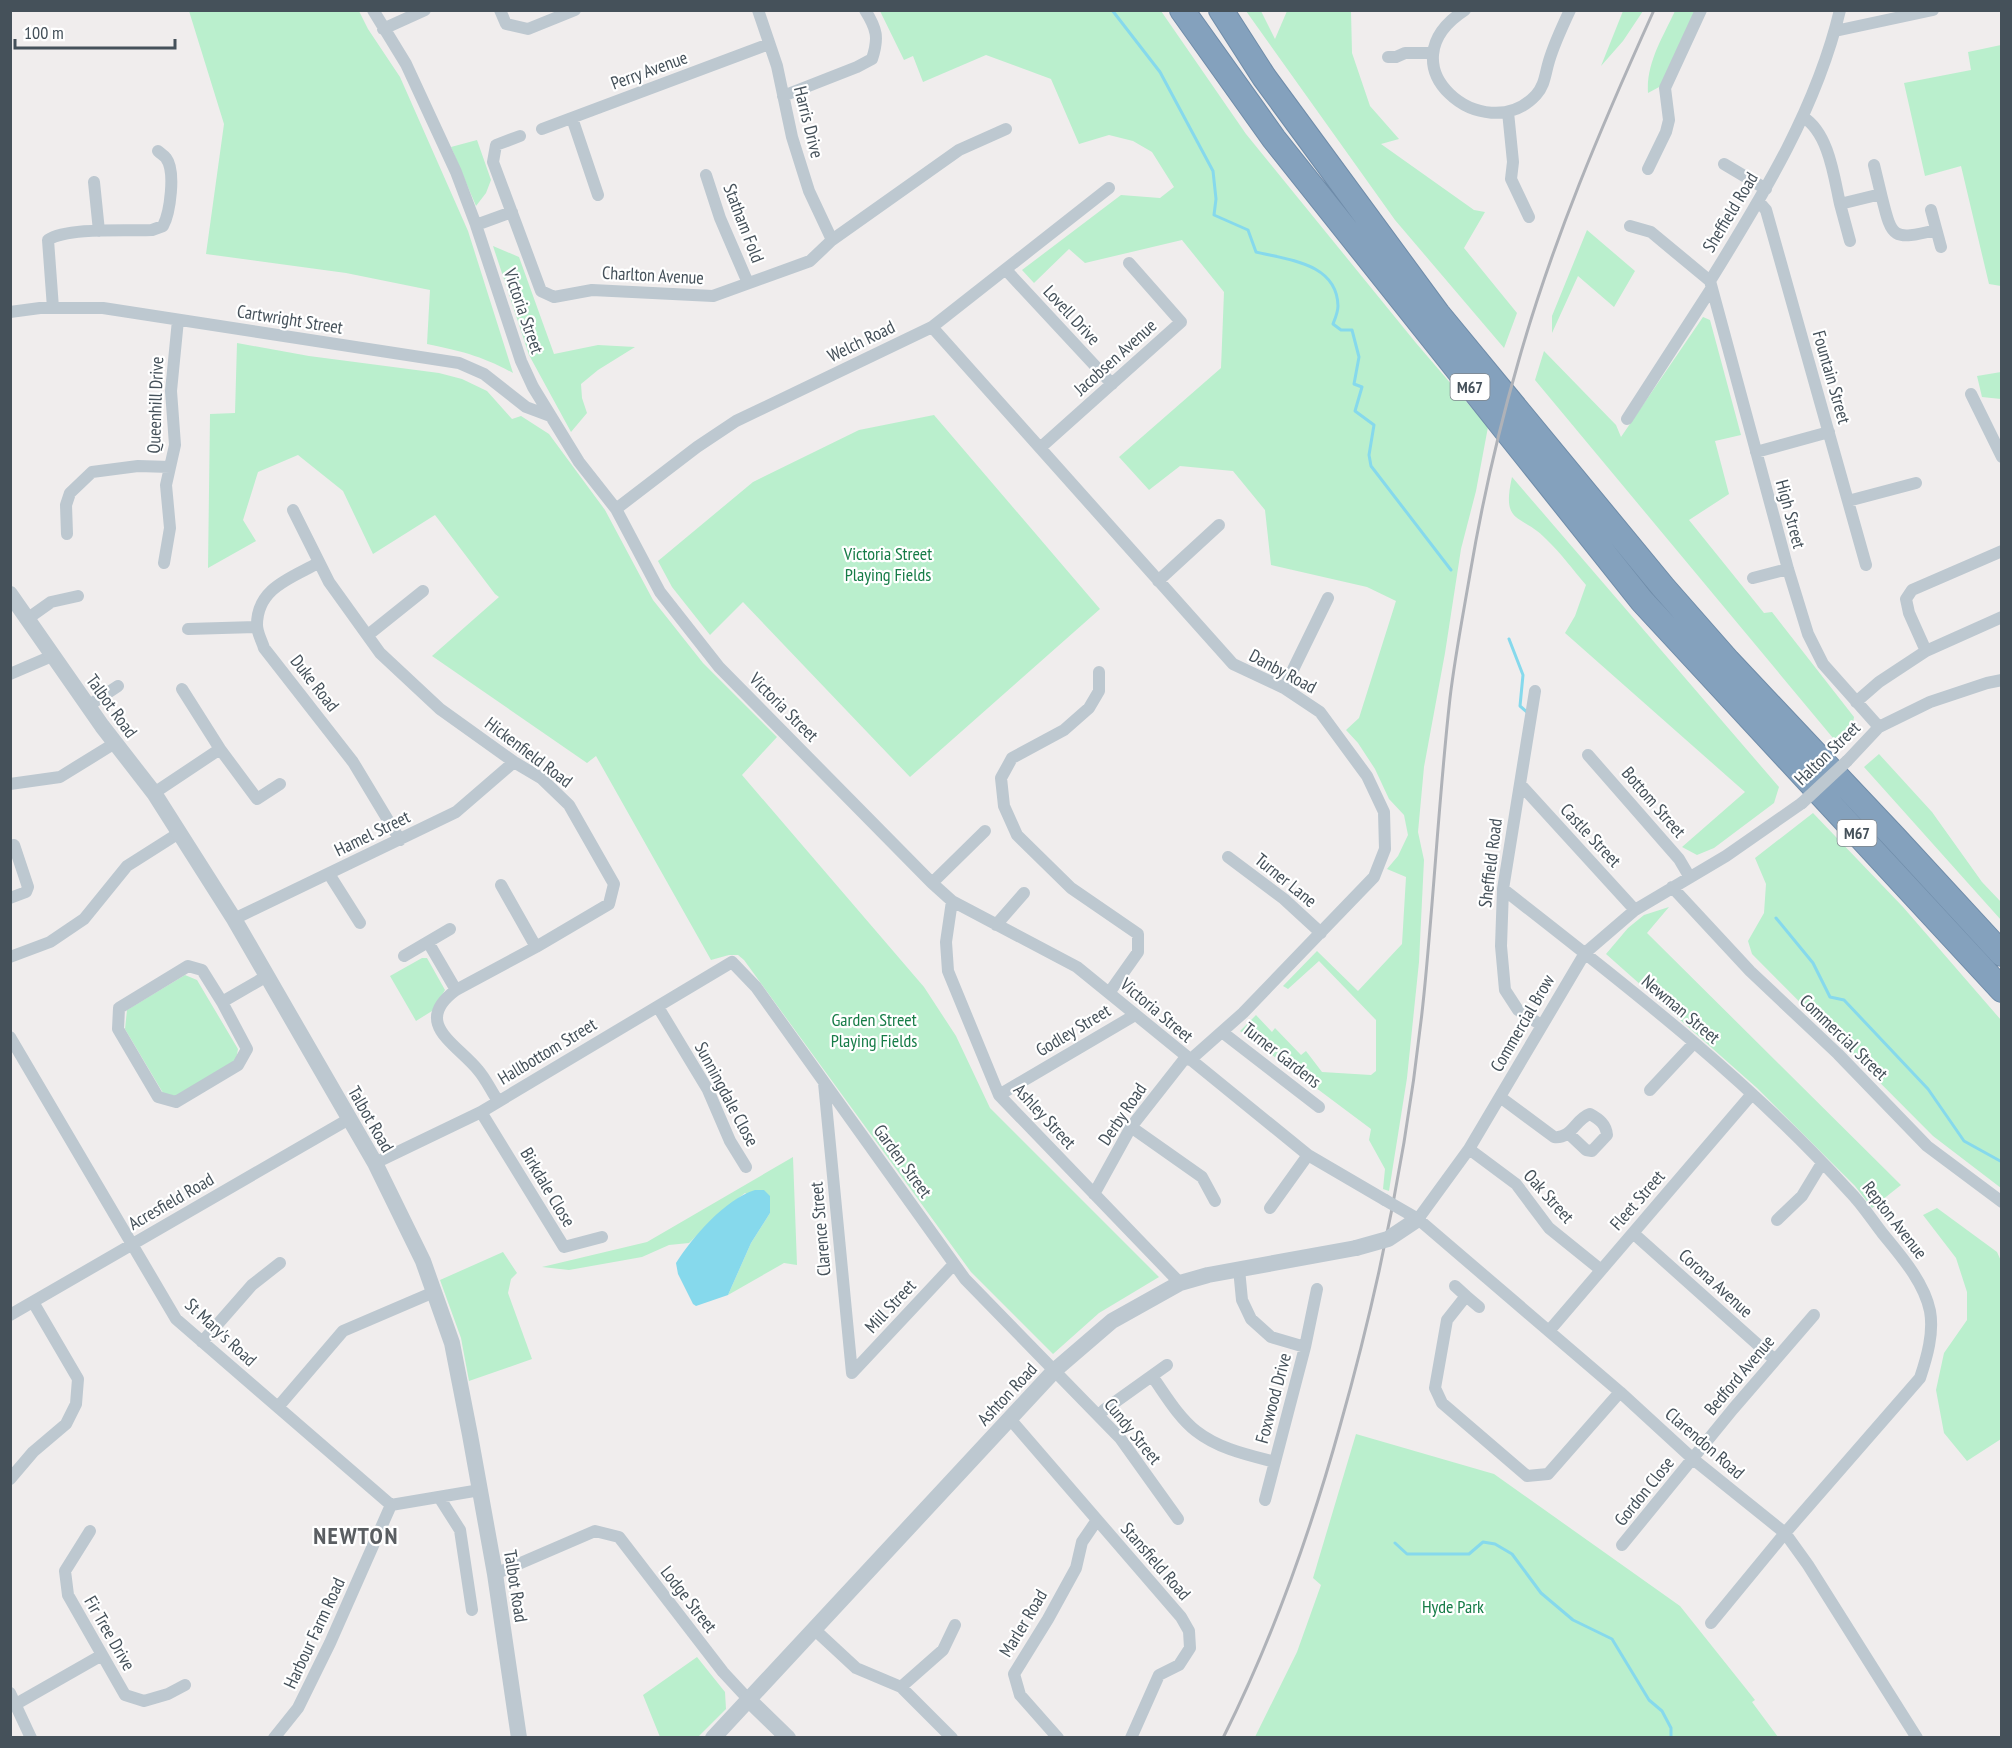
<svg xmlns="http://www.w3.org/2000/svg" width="2012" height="1748" viewBox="0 0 2012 1748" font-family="'PT Sans Narrow',sans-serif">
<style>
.green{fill:#baefcd}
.water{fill:#86d9ec}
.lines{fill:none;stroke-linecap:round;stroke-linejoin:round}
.stream{stroke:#86d9ec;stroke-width:3}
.motorway-casing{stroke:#6f8ca9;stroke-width:26}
.minor{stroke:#bdc8d0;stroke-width:12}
.tertiary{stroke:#bdc8d0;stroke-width:16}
.motorway{stroke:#84a1bd;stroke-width:24}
.rail{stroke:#afb2b8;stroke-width:3}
.minor-bridge{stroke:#bdc8d0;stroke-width:12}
.tertiary-bridge{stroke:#bdc8d0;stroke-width:16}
.labels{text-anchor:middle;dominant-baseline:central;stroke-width:4.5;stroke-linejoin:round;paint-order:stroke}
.shield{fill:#fff;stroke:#7d858c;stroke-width:1.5}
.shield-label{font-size:16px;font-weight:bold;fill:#45515a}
.street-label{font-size:18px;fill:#45515a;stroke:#fff}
.park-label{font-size:18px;fill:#167c47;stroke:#fff}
.district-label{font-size:24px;font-weight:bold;letter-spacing:1.5px;fill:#5a5e62;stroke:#fff}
</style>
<rect width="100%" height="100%" fill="#f0eded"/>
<path class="green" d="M 189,11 L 359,11 L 368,29 L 400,77 L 468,231 L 513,373 C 482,356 461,351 427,344 L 430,290 L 346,273 L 206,254 L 224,124 Z
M 880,11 L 1161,11 L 1246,134 L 1416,343 L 1488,427 L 1476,491 L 1461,549 L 1445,653 L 1424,767 L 1418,832 L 1424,860 L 1419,962 L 1407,1078 L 1389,1191 L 1383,1189 L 1385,1169 L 1369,1140 L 1371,1129 L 1240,1031 L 1256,1015 L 1272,1032 L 1275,1028 L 1301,1055 L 1306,1051 L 1322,1072 L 1371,1075 L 1376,1071 L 1376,1020 L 1319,961 L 1288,989 L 1283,986 L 1317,951 L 1358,991 L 1402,944 L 1406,877 L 1387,869 L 1398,856 L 1408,835 L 1404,815 L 1389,799 L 1375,769 L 1358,743 L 1346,730 L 1359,718 L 1396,601 L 1367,587 L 1271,565 L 1265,510 L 1233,471 L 1180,466 L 1149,490 L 1119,457 L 1221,368 L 1224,292 L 1182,240 L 1085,263 L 1069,249 L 1034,283 L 1022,270 L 1121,195 L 1160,198 L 1174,187 L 1152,152 L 1133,141 L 1109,135 L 1079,144 L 1051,79 L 986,55 L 923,82 L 913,56 L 904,60 Z
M 1246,11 L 1261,11 L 1275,39 L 1287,11 L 1351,11 L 1352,53 L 1370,106 L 1399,139 L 1381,144 L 1474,210 L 1485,212 L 1464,248 L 1517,313 L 1504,348 L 1395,220 Z
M 1623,11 L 1643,11 L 1623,41 L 1601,66 Z
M 1675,11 L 1696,11 L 1661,86 L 1648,93 C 1646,63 1663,37 1675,11 Z
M 2001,45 L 2002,45 L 2001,286 L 1989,284 L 1961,166 L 1925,176 L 1904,83 L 1971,70 L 1968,52 Z
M 477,140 L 491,180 L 486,193 L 476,206 L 451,147 Z
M 1587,230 L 1635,271 L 1614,307 L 1578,276 L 1552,333 L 1552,316 Z
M 493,246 L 519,257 L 554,354 L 598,345 L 635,347 L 598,370 L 581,384 L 582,398 L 587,413 L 571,432 L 529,355 Z
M 1703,317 L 1710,320 L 1741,435 L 1715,441 L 1729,494 L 1689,520 L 1764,613 L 1772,612 L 1854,717 L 1852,729 L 1838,744 L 1535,380 L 1544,351 L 1616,425 L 1621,437 Z
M 237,343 L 309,356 L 439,373 L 462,379 L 487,391 L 512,419 L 521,416 L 549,434 L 605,510 L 653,600 L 703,663 L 777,737 L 742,775 L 924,987 L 956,1036 L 990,1108 L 1159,1277 L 1099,1313 L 1053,1354 L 971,1272 L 744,960 L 738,955 L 729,955 L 711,960 L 596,756 L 587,763 L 432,656 L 499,597 L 495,594 L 435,515 L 373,554 L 343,491 L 298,455 L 258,472 L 243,520 L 256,541 L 208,568 L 210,414 L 235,413 Z
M 2001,372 L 2001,399 L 1982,397 L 1977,376 Z
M 934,415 L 1100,609 L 910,777 L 743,602 L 710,635 L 672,587 L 658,561 L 753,482 L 859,430 Z
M 1512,477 L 1779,787 L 1774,803 L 1714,848 L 1697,855 L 1682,847 L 1745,792 L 1565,633 L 1575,616 L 1586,585 C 1573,570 1561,553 1546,539 C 1521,513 1501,526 1512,477 Z
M 1879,754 L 1932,812 L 1982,882 L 2001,902 L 2001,920 L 1864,767 Z
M 1813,813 L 1903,907 L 2001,1020 L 2001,1188 L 1933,1136 L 1752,954 L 1748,941 L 1764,913 L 1766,884 L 1755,858 Z
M 1669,907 L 1647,933 L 1901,1185 L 1872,1208 L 1855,1186 L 1757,1088 L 1606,954 L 1628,928 L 1644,915 Z
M 422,958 L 427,958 L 445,990 L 432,1011 L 416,1021 L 390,976 Z
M 185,975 L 197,980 L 238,1049 L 236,1060 L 175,1097 L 163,1093 L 125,1029 L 127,1010 Z
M 793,1157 L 797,1265 L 784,1263 L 728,1295 L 751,1243 L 770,1213 L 745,1193 L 723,1210 L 689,1243 L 669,1245 L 642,1257 L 569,1270 L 542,1267 L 647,1242 Z
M 1937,1208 L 1997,1252 L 2001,1261 L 2001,1439 L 1967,1461 L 1944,1433 L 1936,1390 L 1944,1353 L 1967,1320 L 1967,1292 L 1956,1258 L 1923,1215 Z
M 503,1252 L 517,1273 L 511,1279 L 508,1293 L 532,1359 L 469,1381 L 461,1338 L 440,1280 Z
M 1356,1434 L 1494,1474 L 1680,1606 L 1755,1700 L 1752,1702 L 1778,1737 L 1255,1737 L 1297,1652 L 1321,1585 L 1313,1578 Z
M 697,1657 L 725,1692 L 726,1709 L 698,1737 L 660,1737 L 643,1695 Z"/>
<path class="water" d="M 755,1190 L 764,1190 L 770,1196 L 770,1213 L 751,1243 L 728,1295 L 696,1306 L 693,1304 L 678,1274 L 676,1263 C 692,1238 725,1199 755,1190 Z"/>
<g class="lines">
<path class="stream" d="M 1112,10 L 1160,72 L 1213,171 L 1216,199 L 1214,215 L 1248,230 L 1256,252 C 1288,260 1337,263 1338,306 C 1338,312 1335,319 1333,324 L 1341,330 L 1352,330 L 1359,357 L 1354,384 L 1362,387 L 1355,411 L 1374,425 L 1369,455 L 1371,466 L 1451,570
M 1509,639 L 1523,675 L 1520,706 L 1528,713
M 1776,918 L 1813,963 L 1830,997 L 1844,1000 L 1928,1089 L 1964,1141 L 2002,1162
M 1395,1543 L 1407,1554 L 1469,1554 L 1483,1542 L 1495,1544 L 1512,1554 L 1541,1593 L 1573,1620 L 1612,1639 L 1649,1700 L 1662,1711 L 1671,1728 L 1671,1738"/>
<g class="motorway-casing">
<path id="motorway" d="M 1182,10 L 1274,139 L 1642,601 L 2002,990
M 1221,10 L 1264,77 L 1438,314 L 1663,587 L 1728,661 L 1895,838 L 2002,954"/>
</g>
<path class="minor" d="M 373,10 L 406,64 L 456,172 L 476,225 L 521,361 L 533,387 L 579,462 L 616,509 L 660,592 L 719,667 L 932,883 L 952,901 L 1077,967 L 1308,1155 L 1385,1200
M 500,10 L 506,24 L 528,29 L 575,10
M 758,10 L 777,66 L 792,137 L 809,191 L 832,240
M 1465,10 C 1380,65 1485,150 1536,95 C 1545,85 1545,74 1549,61 C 1554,44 1562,27 1570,10
M 1840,10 C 1816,110 1763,195 1710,281 L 1788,569 L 1808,634 L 1823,664 L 1879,727
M 383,29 L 425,10
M 1835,31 L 1933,10
M 1388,57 L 1396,57 L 1405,53 L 1433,53
M 783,96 L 857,67 L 872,59 C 879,38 877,29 865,10
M 1508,112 L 1513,162 L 1511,179 L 1529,217
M 1803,117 C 1829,133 1834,177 1840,204 L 1881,194 C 1892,238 1891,241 1936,230
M 572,118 L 598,195
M 542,129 L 769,44
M 520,136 L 496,145 L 493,162 L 541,291 L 554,297 L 592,290 L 713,296 L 810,261 L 832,240 L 959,150 L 1006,129
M 1724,164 L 1766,189
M 1874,165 L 1881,194
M 1648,169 L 1666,132 L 1669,120 L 1665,88 L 1701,10
M 706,175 L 720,218 L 748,283
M 94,182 L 99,231
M 1759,202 L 1766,210 L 1866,565
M 1840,204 L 1850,241
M 1931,210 L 1941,247
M 476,225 L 512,212
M 1630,226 L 1651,232 L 1710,281
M 1006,270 L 1112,384
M 53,308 L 48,240 C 67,227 127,231 152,230 L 163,226 C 170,213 176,171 166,158 C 164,155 161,154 158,151
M 10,312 L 40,308 L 103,308 L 459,363 L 484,374 L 526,407 L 550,416
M 932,327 L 1233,664 L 1284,688 L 1320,712 L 1367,776 L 1384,812 L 1385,849 L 1374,877 L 1243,1013 L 1190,1060
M 1971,394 L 2002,457
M 1627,419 L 1711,289
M 1040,448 L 1181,322 L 1129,263
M 1756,452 L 1829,432
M 1848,501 L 1916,483
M 616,509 L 697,447 L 736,421 L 932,327 L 1109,188
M 293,510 L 329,582 L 380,653 L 440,709 L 514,762 L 541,778 L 569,805 L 614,884 L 609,904 L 536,947 L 456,990 C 411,1023 457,1044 478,1070 C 486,1079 491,1091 498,1101
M 67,534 L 66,505 L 70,493 L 92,472 L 138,466 L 170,467
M 164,563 L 170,528 L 166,485 L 175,445 L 171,391 L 178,320
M 318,563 C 291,578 257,588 257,625 C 257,633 262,641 264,648 L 353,762 L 400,840
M 1753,578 L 1788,569
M 1158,581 L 1219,525
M 27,619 L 51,602 L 78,596
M 188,629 L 257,627
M 368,635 L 423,591
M 1926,651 L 1909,613 L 1906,599 L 1912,590 L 2002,551
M 1099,672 L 1099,691 L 1089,708 L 1064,730 L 1012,758 L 1001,778 L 1004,806 L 1017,835 L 1071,888 L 1138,934 L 1138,952 L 1109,993
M 10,674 L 52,656
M 1284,688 L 1328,598
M 182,689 L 220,749 L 257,799 L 280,784
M 1535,691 L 1503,889 L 1501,946 L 1505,990 L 1518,1010 L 1541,1025
M 1856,702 L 1879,682 L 1926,651 L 2002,617
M 88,706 L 118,686
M 1588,755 L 1679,859 L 1689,876
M 1847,761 L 1879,727 L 1930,702 L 1987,683 L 2002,680
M 10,784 L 60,777 L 115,743
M 1520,784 L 1635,910
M 154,793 L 220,749
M 1802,803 L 1726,856 L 1635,910 L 1585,953 L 1469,1149 L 1418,1219 L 1620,1392 L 1693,1459 L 1785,1533 L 1808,1565 L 1917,1738
M 1228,857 L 1284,899 L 1321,933
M 329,874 L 360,923
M 932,883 L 985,831
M 501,885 L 536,947
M 1672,887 L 1750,971 L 1838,1054 L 1927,1146 L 2002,1202
M 1503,889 C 1623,983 1746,1077 1849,1191 C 1862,1204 1872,1220 1883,1234 C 1901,1256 1924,1282 1930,1311 C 1934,1333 1927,1357 1920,1378 L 1785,1533 L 1711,1623
M 10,898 L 26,892 L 28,887 L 14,845
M 952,901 L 946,942 L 948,971 L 999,1095 L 1180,1283
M 234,919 L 456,812 L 514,762
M 996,925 L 1024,893
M 428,942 L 456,990
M 404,956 L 450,929
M 10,957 L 50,942 L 84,919 L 127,866 L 179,833
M 222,1002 L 202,970 L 188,966 L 119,1008 L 118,1029 L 158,1097 L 176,1102 L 238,1065 L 247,1049 L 222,1002 L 267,976
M 658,1007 L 708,1090 L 730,1141 L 746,1167
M 1222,1032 L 1319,1107
M 10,1037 L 176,1319 L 391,1505 L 480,1490
M 824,1083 L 852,1373
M 1650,1090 L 1694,1043
M 999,1095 L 1135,1015
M 1500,1097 L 1554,1137 C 1572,1139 1575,1119 1590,1114 C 1599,1119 1606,1124 1607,1135 L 1592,1151 L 1586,1150 L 1569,1134
M 481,1112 L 564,1247 L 602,1237
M 1131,1127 L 1202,1177 L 1215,1201
M 1469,1149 L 1516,1184 L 1549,1228 L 1601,1270
M 375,1163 L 481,1112 L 732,962 L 756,987 L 965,1279 L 1120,1438 L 1178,1519
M 1094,1194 L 1131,1127 L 1186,1057
M 1270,1208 L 1308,1155
M 1777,1220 L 1802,1196 L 1822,1163
M 1633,1233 L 1775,1360
M 1239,1269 L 1242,1300 L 1251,1319 L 1271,1337 L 1305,1347 L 1265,1500
M 1455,1286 L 1466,1296 L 1447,1320 L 1435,1388 L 1442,1403 L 1527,1476 L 1548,1474 L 1620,1392
M 1466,1296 L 1479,1307
M 10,1315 L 349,1119
M 1549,1331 L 1752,1094
M 202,1342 L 252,1285 L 280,1263
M 1305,1347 L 1317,1289
M 852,1373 L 954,1264
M 1152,1376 C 1165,1394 1178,1417 1196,1431 C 1219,1449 1248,1455 1275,1462
M 278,1407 L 343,1331 L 434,1292
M 1104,1410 L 1167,1365
M 1010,1419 L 1181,1617 L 1189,1631 L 1190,1648 L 1179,1665 L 1159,1675 L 1131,1738
M 10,1479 L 33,1452 L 66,1424 L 76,1404 L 78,1379 L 33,1302
M 439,1497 L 460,1530 L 472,1610
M 90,1531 L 65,1571 L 68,1595 L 125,1695 L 144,1701 L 168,1694 L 185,1685
M 1622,1545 L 1733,1409 L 1814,1315
M 495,1574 L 595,1531 L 619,1537 L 723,1672 L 749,1700
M 815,1630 L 856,1668 L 901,1687 L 952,1738
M 901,1687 L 943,1650 L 955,1625
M 10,1693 L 31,1738
M 16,1704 L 102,1655
M 274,1738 L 298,1708 L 330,1643 L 391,1505
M 1058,1738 L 1020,1695 L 1014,1674 L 1048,1619 L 1076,1568 L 1082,1542 L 1097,1520"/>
<path class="tertiary" d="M 10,594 L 102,726 L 154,793 L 234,919 L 375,1163 L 423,1261 L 452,1343 L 470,1435 L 495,1574 L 519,1738
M 749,1700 L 788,1738
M 713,1738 L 1055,1370 L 1112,1321 L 1180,1283 L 1208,1275 L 1356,1248"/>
<use href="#motorway" class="motorway"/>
<path class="rail" d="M 1223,1738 C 1273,1638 1310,1534 1340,1426 C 1380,1285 1409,1140 1424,994 C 1434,895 1439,796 1450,698 C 1455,656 1463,615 1470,574 C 1482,503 1498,432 1518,363 C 1552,242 1602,125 1654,10"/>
<path class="minor-bridge" d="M 1802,803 L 1847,761
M 1385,1200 L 1418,1219"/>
<path class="tertiary-bridge" d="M 1356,1248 L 1388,1239 L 1418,1219"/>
</g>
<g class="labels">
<g class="shield">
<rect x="1450.5" y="374" width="39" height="26" rx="4.5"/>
<rect x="1837.5" y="820" width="39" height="26" rx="4.5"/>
</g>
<g class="shield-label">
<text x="1470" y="387">M67</text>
<text x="1857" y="833">M67</text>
</g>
<g class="street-label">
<text transform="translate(649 70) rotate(-20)">Perry Avenue</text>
<text transform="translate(809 122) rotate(76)">Harris Drive</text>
<text transform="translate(1730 212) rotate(-59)">Sheffield Road</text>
<text transform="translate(744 223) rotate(69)">Statham Fold</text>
<text transform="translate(653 275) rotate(3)">Charlton Avenue</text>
<text transform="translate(524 311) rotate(71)">Victoria Street</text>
<text transform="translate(1072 315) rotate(47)">Lovell Drive</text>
<text transform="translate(290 319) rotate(9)">Cartwright Street</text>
<text transform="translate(861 341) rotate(-26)">Welch Road</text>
<text transform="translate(1115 357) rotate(-42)">Jacobsen Avenue</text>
<text transform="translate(1832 377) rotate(74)">Fountain Street</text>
<text transform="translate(155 405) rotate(-88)">Queenhill Drive</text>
<text transform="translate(1791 514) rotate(75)">High Street</text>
<text transform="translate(1283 671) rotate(28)">Danby Road</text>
<text transform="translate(315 683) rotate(52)">Duke Road</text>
<text transform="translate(112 706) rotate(54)">Talbot Road</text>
<text transform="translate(784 707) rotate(45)">Victoria Street</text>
<text transform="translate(529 752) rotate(37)">Hickenfield Road</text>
<text transform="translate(1827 753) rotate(-44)">Halton Street</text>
<text transform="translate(1654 802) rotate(49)">Bottom Street</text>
<text transform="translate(372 833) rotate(-26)">Hamel Street</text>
<text transform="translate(1591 835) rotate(47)">Castle Street</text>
<text transform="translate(1490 863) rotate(-83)">Sheffield Road</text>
<text transform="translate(1286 880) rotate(39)">Turner Lane</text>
<text transform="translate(1681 1009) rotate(40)">Newman Street</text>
<text transform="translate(1157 1010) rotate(40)">Victoria Street</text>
<text transform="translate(1522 1023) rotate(-60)">Commercial Brow</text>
<text transform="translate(1073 1030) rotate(-31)">Godley Street</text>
<text transform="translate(1844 1037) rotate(44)">Commercial Street</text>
<text transform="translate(547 1051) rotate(-31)">Hallbottom Street</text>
<text transform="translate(1282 1055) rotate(38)">Turner Gardens</text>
<text transform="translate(727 1094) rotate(62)">Sunningdale Close</text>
<text transform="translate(1122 1114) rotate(-56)">Derby Road</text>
<text transform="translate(1045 1116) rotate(47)">Ashley Street</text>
<text transform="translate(371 1119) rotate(60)">Talbot Road</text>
<text transform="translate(903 1161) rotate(54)">Garden Street</text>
<text transform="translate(548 1187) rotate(59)">Birkdale Close</text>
<text transform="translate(1549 1196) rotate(48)">Oak Street</text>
<text transform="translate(1637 1200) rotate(-49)">Fleet Street</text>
<text transform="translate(171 1201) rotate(-30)">Acresfield Road</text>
<text transform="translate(1895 1220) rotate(52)">Repton Avenue</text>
<text transform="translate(820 1229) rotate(-95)">Clarence Street</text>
<text transform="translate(1716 1283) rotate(42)">Corona Avenue</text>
<text transform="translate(890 1306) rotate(-47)">Mill Street</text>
<text transform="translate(221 1332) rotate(43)">St Mary's Road</text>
<text transform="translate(1739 1375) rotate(-50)">Bedford Avenue</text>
<text transform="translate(1007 1394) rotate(-47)">Ashton Road</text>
<text transform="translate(1273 1398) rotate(-75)">Foxwood Drive</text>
<text transform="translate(1133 1431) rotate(51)">Cundy Street</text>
<text transform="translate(1705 1443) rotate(41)">Clarendon Road</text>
<text transform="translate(1644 1491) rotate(-51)">Gordon Close</text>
<text transform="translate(1156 1561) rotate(49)">Stansfield Road</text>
<text transform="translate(516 1586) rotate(81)">Talbot Road</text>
<text transform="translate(689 1599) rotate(52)">Lodge Street</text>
<text transform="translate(1023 1623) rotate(-59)">Marler Road</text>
<text transform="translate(110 1633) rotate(60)">Fir Tree Drive</text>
<text transform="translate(314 1633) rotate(-65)">Harbour Farm Road</text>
</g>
<g class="park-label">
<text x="888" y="553">Victoria Street<tspan x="888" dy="21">Playing Fields</tspan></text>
<text x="874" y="1019">Garden Street<tspan x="874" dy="21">Playing Fields</tspan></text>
<text x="1453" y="1606">Hyde Park</text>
</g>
<g class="district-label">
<text x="356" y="1535">NEWTON</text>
</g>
</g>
<rect width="2012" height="1748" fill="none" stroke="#45515a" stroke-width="24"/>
<path d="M15 39v9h160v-9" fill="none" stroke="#45515a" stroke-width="3"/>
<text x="24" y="39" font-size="18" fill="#45515a" stroke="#ffffff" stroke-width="4.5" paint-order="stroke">100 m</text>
</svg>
